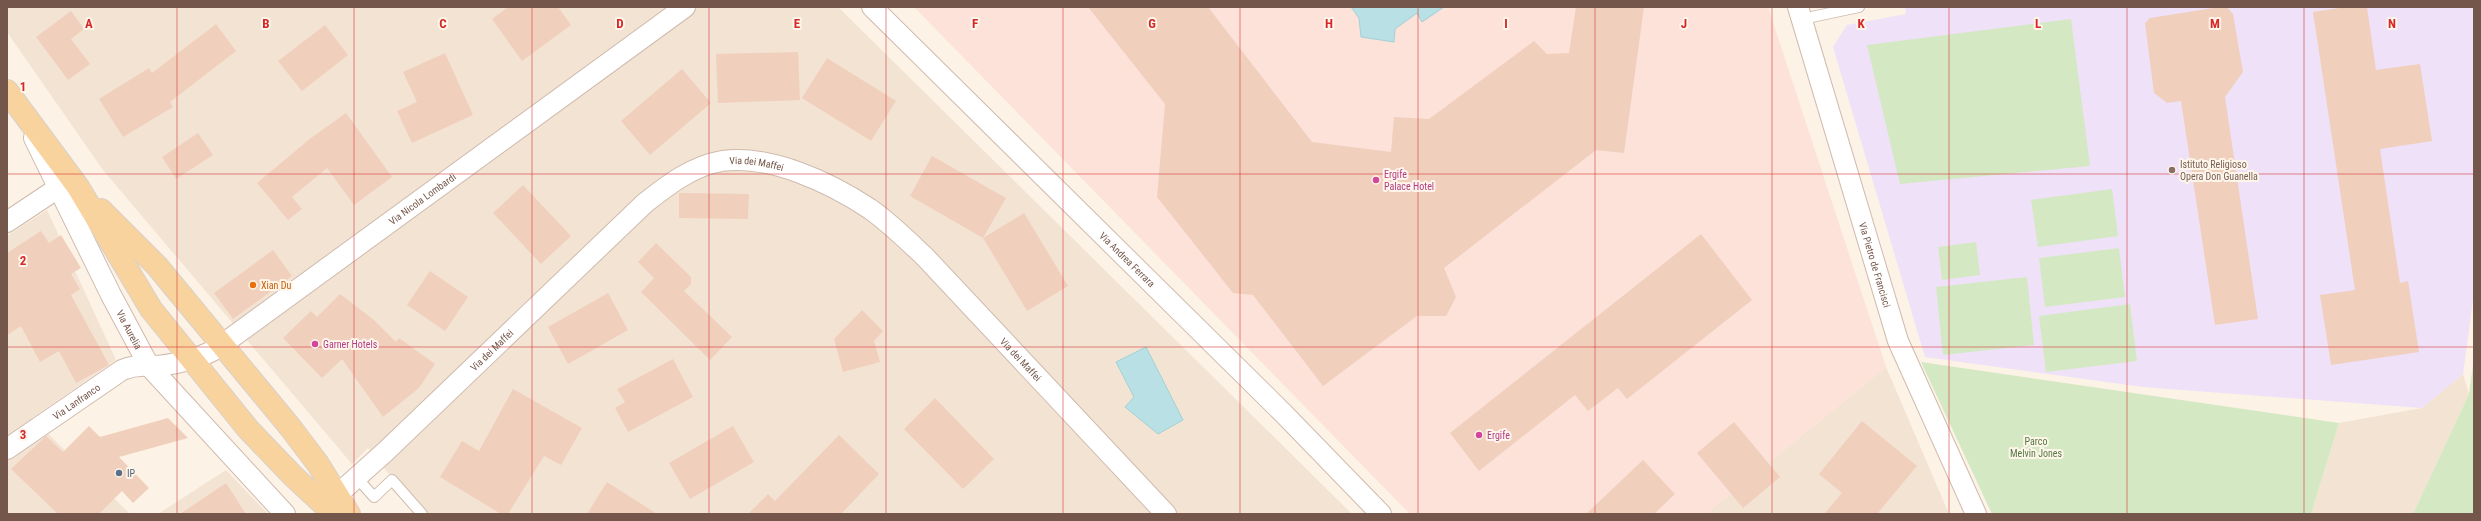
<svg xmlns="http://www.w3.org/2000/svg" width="2481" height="521" viewBox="0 0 2481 521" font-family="'Roboto Condensed',sans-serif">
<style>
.residential{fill:#f3e3d3}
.commercial{fill:#fce2d9}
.education{fill:#efe1f8}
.green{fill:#d4e9c3}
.water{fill:#b9e1e5;stroke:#a0d1d7}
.building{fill:#f1cfbd}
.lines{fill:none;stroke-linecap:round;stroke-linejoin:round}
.service-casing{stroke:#cfbbae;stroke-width:12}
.minor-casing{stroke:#cfbbae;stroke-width:22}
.primary-casing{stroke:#d8d0cc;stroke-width:24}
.service{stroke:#fff;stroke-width:10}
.minor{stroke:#fff;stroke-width:20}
.primary{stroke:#f9d39e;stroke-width:22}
.grid{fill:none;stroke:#d62828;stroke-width:1;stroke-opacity:0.55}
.education-dot{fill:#8d6e63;stroke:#fff6eb;stroke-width:1.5}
.hotel-dot{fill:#d1479c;stroke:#fff6eb;stroke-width:1.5}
.food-dot{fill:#e8710a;stroke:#fff6eb;stroke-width:1.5}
.service-dot{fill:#5c6f8a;stroke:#fff6eb;stroke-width:1.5}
.labels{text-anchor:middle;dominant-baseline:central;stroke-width:4;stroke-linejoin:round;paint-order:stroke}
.education-label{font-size:10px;fill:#785e54;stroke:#fff6eb;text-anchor:start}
.street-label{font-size:10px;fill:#74574a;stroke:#fff6eb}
.hotel-label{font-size:10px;fill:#b23c85;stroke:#fff6eb;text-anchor:start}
.food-label{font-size:10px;fill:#c56008;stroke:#fff6eb;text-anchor:start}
.park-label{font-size:10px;fill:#557942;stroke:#fff6eb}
.service-label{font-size:10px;fill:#4e5e75;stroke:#fff6eb;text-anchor:start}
.grid-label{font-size:13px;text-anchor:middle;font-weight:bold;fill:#d62828;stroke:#fff6eb;stroke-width:4;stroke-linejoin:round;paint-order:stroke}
</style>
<rect width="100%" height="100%" fill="#fcf2e5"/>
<path class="residential" d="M 7,7 L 838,7 L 1352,514 L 421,514 L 368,448 L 352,464 L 103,170 L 7,32 Z
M 47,210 L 116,360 L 32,418 L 130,514 L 7,514 L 7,236 Z
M 1886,367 L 1949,514 L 1706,514 Z
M 2463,374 L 2469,394 L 2413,514 L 2311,514 L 2339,423 L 2422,408 Z
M 226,470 L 268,514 L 158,514 Z"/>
<path class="commercial" d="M 914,7 L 1768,7 L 1886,367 L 1706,514 L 1410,514 Z"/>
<path class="education" d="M 1905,7 L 2474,7 L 2474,292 L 2463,374 L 2422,408 L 2143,387 L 1925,357 L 1833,47 L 1847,25 L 1906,14 Z"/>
<path class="green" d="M 2071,19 L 2090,166 L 1900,184 L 1867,45 Z
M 2112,189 L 2118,236 L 2038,247 L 2031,200 Z
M 1976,242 L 1980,275 L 1942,280 L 1938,247 Z
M 2119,248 L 2125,297 L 2045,307 L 2039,258 Z
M 2027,277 L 2034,345 L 1943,355 L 1936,287 Z
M 2130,304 L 2137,361 L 2046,372 L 2039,316 Z
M 2474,358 L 2474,514 L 2413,514 L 2469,394 Z
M 1921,362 L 2339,423 L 2311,514 L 1992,514 Z"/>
<path class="water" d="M 1351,7 L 1444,7 L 1422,22 L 1417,13 L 1395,29 L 1394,42 L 1361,37 L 1359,18 Z
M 1146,347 L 1183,420 L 1158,434 L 1125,407 L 1134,397 L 1116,362 Z"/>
<path class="building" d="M 508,7 L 558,7 L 571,25 L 522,61 L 492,19 Z
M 1088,7 L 1208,7 L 1312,142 L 1391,152 L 1394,117 L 1429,119 L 1534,41 L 1547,54 L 1569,53 L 1576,7 L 1644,7 L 1624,153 L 1596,150 L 1444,268 L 1456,297 L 1446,316 L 1417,316 L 1323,386 L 1253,295 L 1233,293 L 1157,197 L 1165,104 Z
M 2220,7 L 2227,7 L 2233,14 L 2243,72 L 2225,97 L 2258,319 L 2215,325 L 2181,101 L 2167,103 L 2154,93 L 2145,23 L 2150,18 Z
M 2346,7 L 2367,7 L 2376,70 L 2420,64 L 2432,141 L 2380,149 L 2400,283 L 2408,281 L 2419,352 L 2331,365 L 2320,295 L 2355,290 L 2313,12 Z
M 71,11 L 84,29 L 71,39 L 90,64 L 68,80 L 36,37 Z
M 216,24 L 236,51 L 170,102 L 173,107 L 123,137 L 99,99 L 149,68 L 152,73 Z
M 325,25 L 348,55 L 302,91 L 278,61 Z
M 798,52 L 800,100 L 718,103 L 716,54 Z
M 445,53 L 473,115 L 412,143 L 397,111 L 417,102 L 403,72 Z
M 827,58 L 896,101 L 871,141 L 802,98 Z
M 682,69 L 711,103 L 650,155 L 621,121 Z
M 346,113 L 392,177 L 354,205 L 327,168 L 292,197 L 302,209 L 288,220 L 257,183 L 311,138 Z
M 198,133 L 213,155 L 176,179 L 162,157 Z
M 932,156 L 1006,198 L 983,238 L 910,196 Z
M 523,185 L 571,236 L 541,264 L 493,213 Z
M 679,193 L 749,194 L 748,219 L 679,218 Z
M 1024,213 L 1068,286 L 1027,311 L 983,238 Z
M 41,231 L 49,243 L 61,235 L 81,268 L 71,274 L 80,289 L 71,295 L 109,365 L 76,383 L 59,351 L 40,362 L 21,326 L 7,335 L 7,253 Z
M 1701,234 L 1752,300 L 1627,399 L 1618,388 L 1588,411 L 1575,395 L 1479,471 L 1450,433 Z
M 656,243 L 691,277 L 691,284 L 684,291 L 732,337 L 710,360 L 641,292 L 654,278 L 638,262 Z
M 273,250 L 292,276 L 233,319 L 214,293 Z
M 430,271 L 468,297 L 445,331 L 407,305 Z
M 608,293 L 628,330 L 568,364 L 548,327 Z
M 340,294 L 374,320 L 396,342 L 399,338 L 435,364 L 419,388 L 383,417 L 342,359 L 322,378 L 283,338 L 311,311 L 317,317 Z
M 862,310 L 883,331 L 874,341 L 880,362 L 843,372 L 834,339 Z
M 673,359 L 693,397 L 628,432 L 615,408 L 625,402 L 617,389 Z
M 513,389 L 582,428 L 561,465 L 544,456 L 508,514 L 501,514 L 440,477 L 462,441 L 479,451 Z
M 935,398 L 994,459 L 963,489 L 904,429 Z
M 168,418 L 188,438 L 119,457 L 149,488 L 133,503 L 122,491 L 99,514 L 58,514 L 11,469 L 46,436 L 63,452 L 89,426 L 100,437 Z
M 1862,421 L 1917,466 L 1877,514 L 1824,514 L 1842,493 L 1819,474 Z
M 1734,422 L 1780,477 L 1743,508 L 1697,453 Z
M 733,426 L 754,462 L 690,499 L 669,463 Z
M 839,435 L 879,474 L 841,514 L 748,514 L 768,494 L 775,501 Z
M 1643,460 L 1675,494 L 1654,514 L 1586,514 Z
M 607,482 L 657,514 L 587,514 Z
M 226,483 L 246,514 L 180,514 Z"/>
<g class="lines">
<g class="service-casing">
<path id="service" d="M 1802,19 L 1859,7
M 357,478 L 374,497 L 392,480 L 422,514"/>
</g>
<g class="minor-casing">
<g id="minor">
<path id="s1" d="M 872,7 L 1284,414 L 1381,514"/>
<path id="s2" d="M 1798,7 L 1898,341 L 1976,514"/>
<path id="s3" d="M 34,138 L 111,295 L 149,366 L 285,514"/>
<path d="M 7,222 L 58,188"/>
<path id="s4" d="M 7,449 L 122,370 C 132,366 139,365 149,366 C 167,367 201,358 216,349 L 685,7"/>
<path id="s5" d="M 337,495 L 385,452 L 645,203 C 668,185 692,166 722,161 C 770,154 831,183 870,209 C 890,223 907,240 925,257 L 1166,514"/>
</g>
</g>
<g class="primary-casing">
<path id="primary" d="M 7,91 L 78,187 L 151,309 L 248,429 L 293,476 L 334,514
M 101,210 L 157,266 L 290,427 L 318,464 L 349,514"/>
</g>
<use href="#service" class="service"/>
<use href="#minor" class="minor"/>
<use href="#primary" class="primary"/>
</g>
<path class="grid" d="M 177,7 L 177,514M 354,7 L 354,514M 532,7 L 532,514M 709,7 L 709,514M 886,7 L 886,514M 1063,7 L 1063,514M 1240,7 L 1240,514M 1418,7 L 1418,514M 1595,7 L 1595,514M 1772,7 L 1772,514M 1949,7 L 1949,514M 2127,7 L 2127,514M 2304,7 L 2304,514M 7,174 L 2474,174M 7,347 L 2474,347"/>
<circle class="education-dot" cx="2172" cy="170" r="4"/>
<g class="hotel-dot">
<circle cx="1376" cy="180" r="4"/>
<circle cx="315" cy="344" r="4"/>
<circle cx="1479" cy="435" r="4"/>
</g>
<circle class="food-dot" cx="253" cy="285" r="4"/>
<circle class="service-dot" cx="119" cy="473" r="4"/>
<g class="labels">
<g class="education-label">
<text x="2180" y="164">Istituto Religioso<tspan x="2180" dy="12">Opera Don Guanella</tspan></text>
</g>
<g class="street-label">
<text stroke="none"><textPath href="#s5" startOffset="548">Via dei Maffei</textPath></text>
<text stroke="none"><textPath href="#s4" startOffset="492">Via Nicola Lombardi</textPath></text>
<text stroke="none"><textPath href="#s1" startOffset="359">Via Andrea Ferrara</textPath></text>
<text stroke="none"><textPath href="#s2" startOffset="269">Via Pietro de Francisci</textPath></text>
<text stroke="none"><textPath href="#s3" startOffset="214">Via Aurelia</textPath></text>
<text stroke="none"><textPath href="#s5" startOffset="212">Via dei Maffei</textPath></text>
<text stroke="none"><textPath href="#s5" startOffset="885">Via dei Maffei</textPath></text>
<text stroke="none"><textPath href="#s4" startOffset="84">Via Lanfranco</textPath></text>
</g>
<g class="hotel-label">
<text x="1384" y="174">Ergife<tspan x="1384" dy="12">Palace Hotel</tspan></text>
<text x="323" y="344">Garner Hotels</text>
<text x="1487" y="435">Ergife</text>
</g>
<g class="food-label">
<text x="261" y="285">Xian Du</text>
</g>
<g class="park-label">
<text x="2036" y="441">Parco<tspan x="2036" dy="12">Melvin Jones</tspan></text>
</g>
<g class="service-label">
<text x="127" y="473">IP</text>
</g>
</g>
<g class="grid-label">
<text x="89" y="28">A</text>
<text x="266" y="28">B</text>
<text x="443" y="28">C</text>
<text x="620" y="28">D</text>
<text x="797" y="28">E</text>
<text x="975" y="28">F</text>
<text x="1152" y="28">G</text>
<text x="1329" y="28">H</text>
<text x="1506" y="28">I</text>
<text x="1684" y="28">J</text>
<text x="1861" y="28">K</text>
<text x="2038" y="28">L</text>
<text x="2215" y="28">M</text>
<text x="2392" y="28">N</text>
<text x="23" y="91">1</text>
<text x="23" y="265">2</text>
<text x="23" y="439">3</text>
</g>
<rect width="2481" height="521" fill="none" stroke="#74574a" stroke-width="16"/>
</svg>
